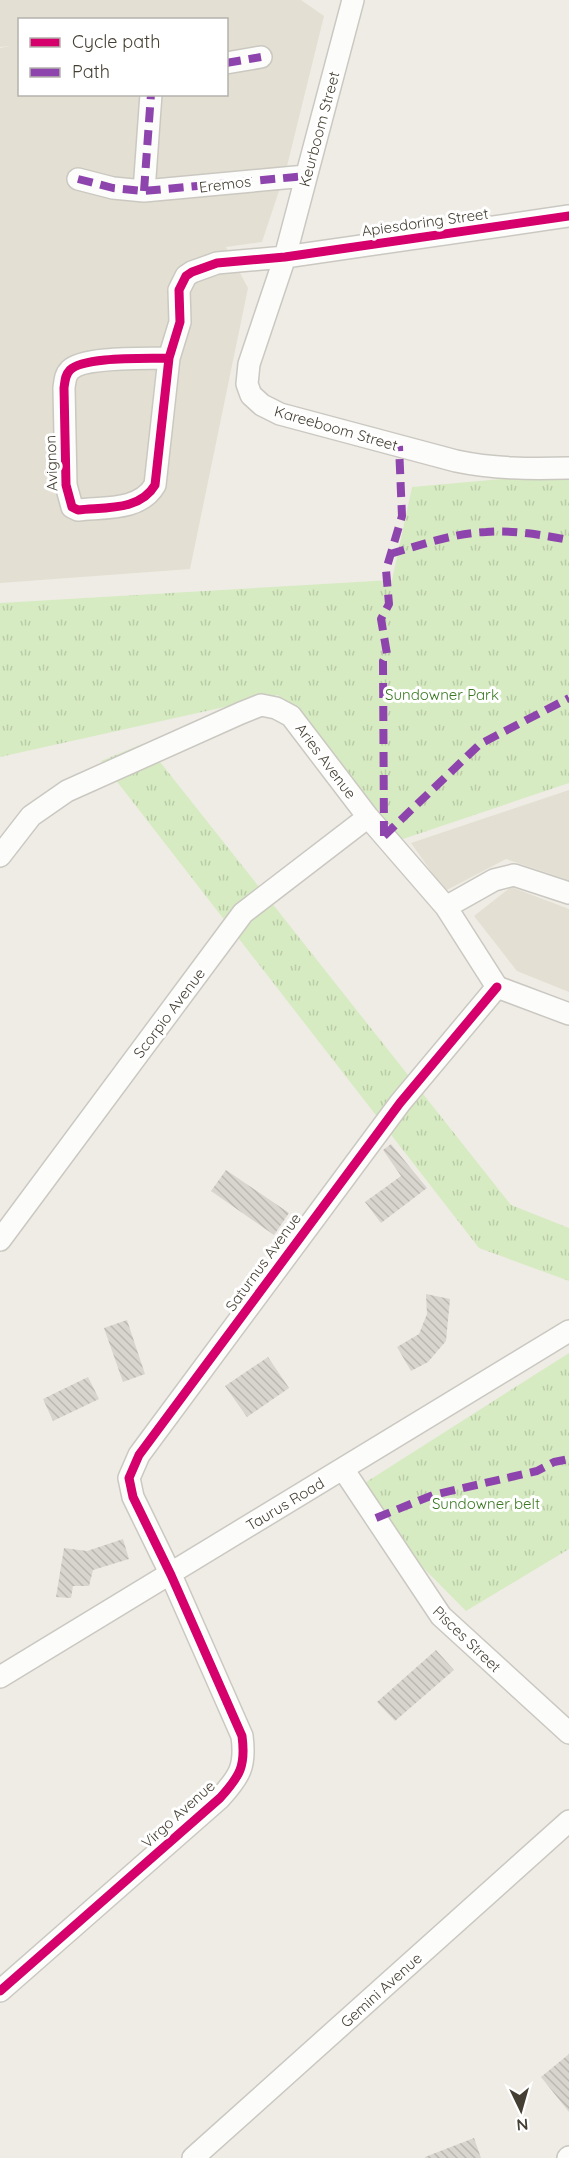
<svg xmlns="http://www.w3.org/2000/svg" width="569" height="2158" viewBox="0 0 569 2158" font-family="Quicksand,sans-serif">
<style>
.residential{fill:#e3dfd2;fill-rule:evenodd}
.grass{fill:url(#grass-tufts)}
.building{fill:url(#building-back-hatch)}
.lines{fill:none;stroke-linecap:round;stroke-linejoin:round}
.minor-casing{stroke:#cac8c1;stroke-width:24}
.minor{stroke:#fcfcfb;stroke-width:21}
.quiet{stroke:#8e44ad;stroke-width:8;stroke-dasharray:15 8;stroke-linecap:butt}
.cycleway-casing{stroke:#fff;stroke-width:13}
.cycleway{stroke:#d6006c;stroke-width:9}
.labels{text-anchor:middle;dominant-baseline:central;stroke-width:6;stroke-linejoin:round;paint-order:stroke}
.street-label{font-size:15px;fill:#443f32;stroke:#fff}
.park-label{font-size:15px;fill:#3a7922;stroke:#fff}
</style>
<defs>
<pattern id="grass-tufts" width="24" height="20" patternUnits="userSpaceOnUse" patternTransform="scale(1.5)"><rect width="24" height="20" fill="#d7ebc2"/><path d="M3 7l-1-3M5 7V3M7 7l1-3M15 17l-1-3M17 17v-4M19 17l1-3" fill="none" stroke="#bacba7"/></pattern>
<pattern id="building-back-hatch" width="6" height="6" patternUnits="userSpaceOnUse" patternTransform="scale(1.5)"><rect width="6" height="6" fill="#d7d5ce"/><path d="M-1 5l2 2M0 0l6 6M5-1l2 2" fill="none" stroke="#bab8b1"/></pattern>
</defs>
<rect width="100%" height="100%" fill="#eeece5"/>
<path class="residential" d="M 0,0 L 301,0 L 324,16 L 286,170 L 262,242 L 226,247 L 248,288 L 190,569 L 0,583 L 0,48 L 11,46 L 0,47 ZM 20,20 L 226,20 L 226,94 L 20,94 Z
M 569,790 L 569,880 L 506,859 L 445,891 L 411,843 Z
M 511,887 L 569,909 L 569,992 L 517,971 L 474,916 Z"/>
<path class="grass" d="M 569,473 L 569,783 L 400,840 L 278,695 L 0,757 L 0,603 L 392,580 L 412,487 Z
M 145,743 L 511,1205 L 569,1228 L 569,1281 L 479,1248 L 101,761 Z
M 569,1353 L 569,1549 L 466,1611 L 349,1493 Z"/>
<path class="building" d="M 391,1144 L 427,1188 L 381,1223 L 365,1202 L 401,1176 L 383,1150 Z
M 226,1170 L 289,1213 L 274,1235 L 211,1191 Z
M 426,1294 L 450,1299 L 446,1341 L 428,1362 L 411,1371 L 397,1347 L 419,1334 L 427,1314 Z
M 127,1320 L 145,1374 L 123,1382 L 104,1328 Z
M 268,1357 L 289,1388 L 247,1417 L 225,1386 Z
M 88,1377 L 99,1399 L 53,1421 L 43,1399 Z
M 123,1539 L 129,1559 L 93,1570 L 89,1586 L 73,1586 L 71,1598 L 56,1597 L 64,1548 L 87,1551 Z
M 436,1650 L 454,1670 L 395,1721 L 377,1702 Z
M 569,2054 L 569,2112 L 541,2077 Z
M 474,2138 L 481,2158 L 425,2158 L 425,2157 Z"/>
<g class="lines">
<g class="minor-casing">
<path id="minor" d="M 353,0 L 285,257 L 249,364 L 247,384 L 251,395 L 262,405 L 280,414 L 456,461 C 494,469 530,469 569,468
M 226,63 L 261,57
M 78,179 L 113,188 L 144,191 L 306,176
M 144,191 L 151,94
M 169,358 C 148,359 84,356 70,370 C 65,375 65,381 64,388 L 66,485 L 72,507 L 78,510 C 105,507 140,511 155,485 L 169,358 L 180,322 L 179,290 L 186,276 L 192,272 L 217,263 L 285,257 L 569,216
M 0,856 L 31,816 L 67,791 L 241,713 L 261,705 L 276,708 L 291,716 L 368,817 L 446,907 L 497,987 L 569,1014
M 446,907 L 494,880 L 514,875 L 569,893
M 0,1240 L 243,913 L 368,817
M 343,1469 L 441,1616 L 569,1733
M 0,1677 L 569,1331
M 0,1991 L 220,1798 C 240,1776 246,1766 242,1736 L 171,1575 L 133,1497 L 129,1478 L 139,1455 L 400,1103 L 497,987
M 193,2158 L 569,1821
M 568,2158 L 569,2157"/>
</g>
<use href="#minor" class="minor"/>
<path class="quiet" d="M 226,63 L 261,57
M 78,179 L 113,188 L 144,191 L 306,176
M 144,191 L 151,94
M 390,554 C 421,545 454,533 486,532 C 513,530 543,535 569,540
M 384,836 L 383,661 L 387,654 L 381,619 L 389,604 L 386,570 L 402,516 L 399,446
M 384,836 L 480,744 L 569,698
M 376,1518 L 433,1495 L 537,1471 L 554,1462 L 569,1459"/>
<g class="cycleway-casing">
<path id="cycleway" d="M 169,358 C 148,359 84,356 70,370 C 65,375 65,381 64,388 L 66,485 L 72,507 L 78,510 C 105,507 140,511 155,485 L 169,358 L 180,322 L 179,290 L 186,276 L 192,272 L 217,263 L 285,257 L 569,216
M 0,1991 L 220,1798 C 240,1776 246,1766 242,1736 L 171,1575 L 133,1497 L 129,1478 L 139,1455 L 400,1103 L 497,987"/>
</g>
<use href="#cycleway" class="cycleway"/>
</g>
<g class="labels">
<g class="street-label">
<text transform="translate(319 129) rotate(-75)">Keurboom Street</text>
<text transform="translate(225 184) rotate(-7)">Eremos</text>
<text transform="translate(425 222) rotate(-8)">Apiesdoring Street</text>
<text transform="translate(336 428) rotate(16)">Kareeboom Street</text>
<text transform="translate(51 463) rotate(-92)">Avignon</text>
<text transform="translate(326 761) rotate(53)">Aries Avenue</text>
<text transform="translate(169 1013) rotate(-53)">Scorpio Avenue</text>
<text transform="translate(263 1262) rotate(-54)">Saturnus Avenue</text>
<text transform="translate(285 1504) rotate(-31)">Taurus Road</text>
<text transform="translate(467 1639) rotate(44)">Pisces Street</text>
<text transform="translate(178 1814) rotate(-42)">Virgo Avenue</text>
<text transform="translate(381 1990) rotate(-42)">Gemini Avenue</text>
</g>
<g class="park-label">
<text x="442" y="694">Sundowner Park</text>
<text x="486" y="1503">Sundowner belt</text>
</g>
</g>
<rect x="18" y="18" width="210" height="78" fill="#ffffff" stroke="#b4b2ad" stroke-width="1.5"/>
<rect x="30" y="38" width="30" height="9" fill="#d6006c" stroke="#b4b2ad" stroke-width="1.5"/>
<text x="72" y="48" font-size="18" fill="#443f32">Cycle path</text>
<rect x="30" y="68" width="30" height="9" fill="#8e44ad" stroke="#b4b2ad" stroke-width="1.5"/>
<text x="72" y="78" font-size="18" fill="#443f32">Path</text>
<g transform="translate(521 2110) rotate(175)" stroke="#ffffff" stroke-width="4.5" paint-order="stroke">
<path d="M0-4.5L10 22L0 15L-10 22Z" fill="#443f32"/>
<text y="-9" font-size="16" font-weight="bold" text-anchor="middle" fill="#443f32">N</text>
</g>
</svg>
